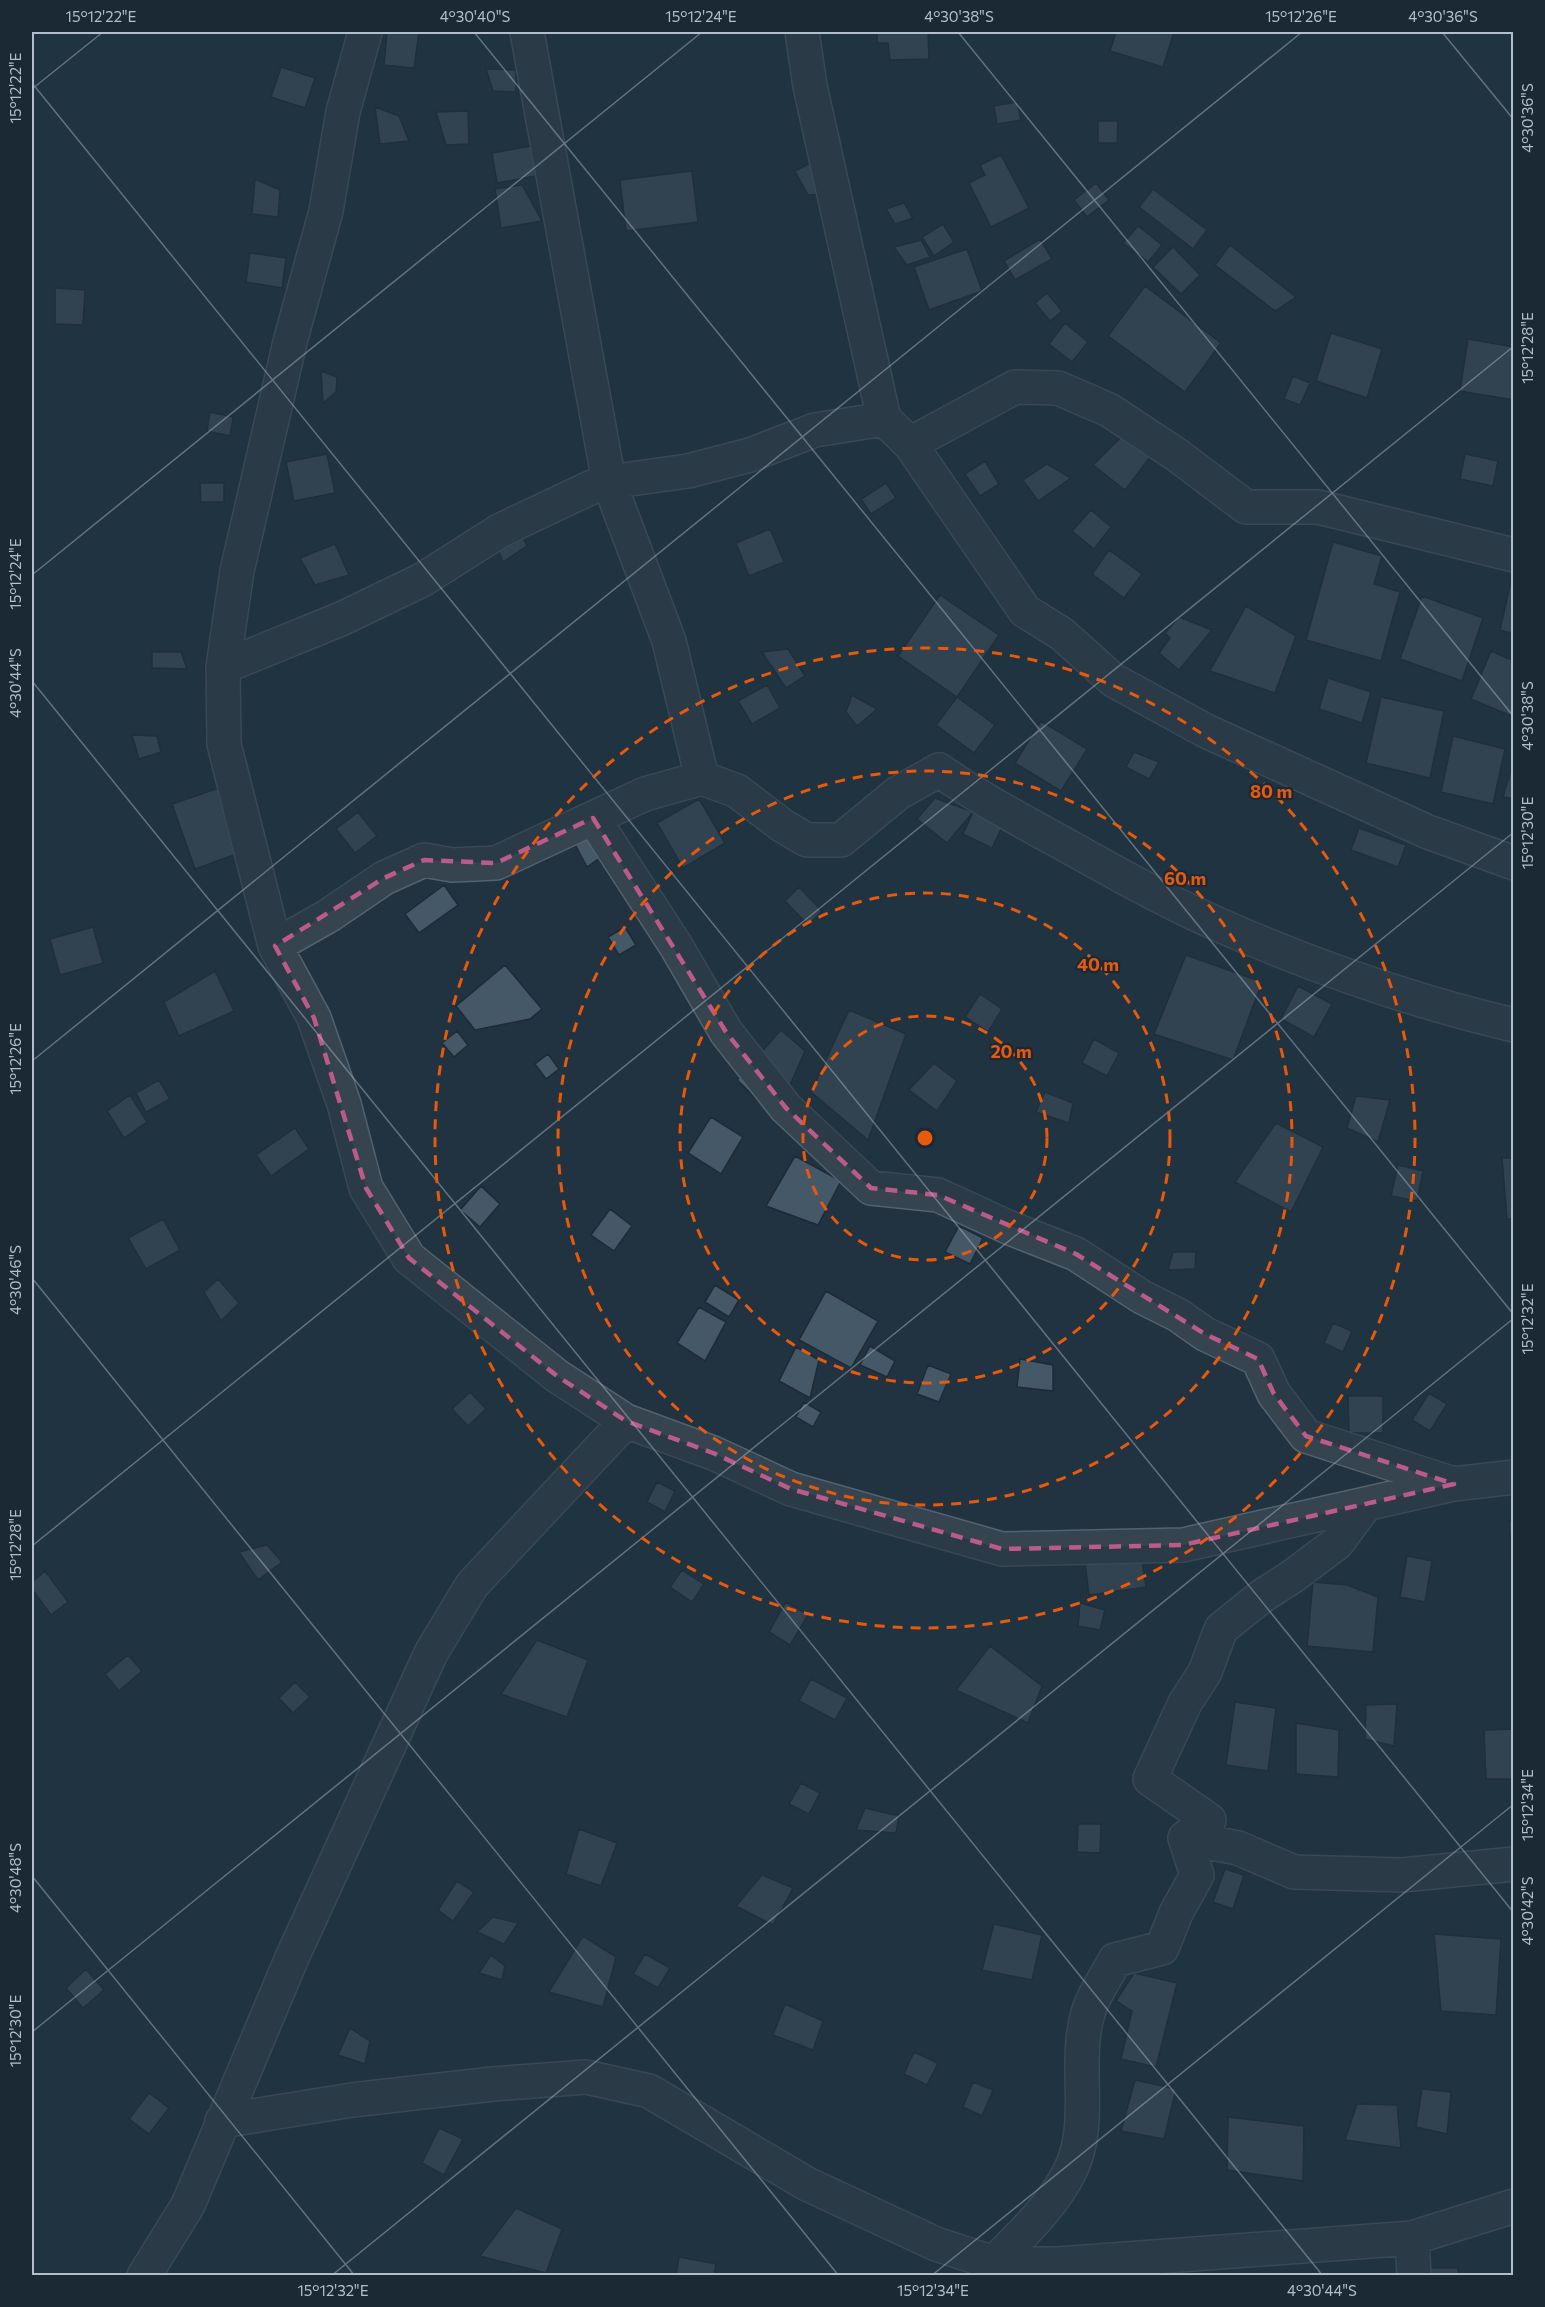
<svg xmlns="http://www.w3.org/2000/svg" width="1545" height="2307" viewBox="0 0 1545 2307" font-family="Commissioner,sans-serif">
<style>
.building{fill:#455867;stroke:#1d2b37;stroke-width:1.5}
.lines{fill:none;stroke-linecap:round;stroke-linejoin:round}
.street-casing{stroke:#54626e;stroke-width:36}
.street{stroke:#364450;stroke-width:33}
.marked{fill:none;stroke:#bc5b88;stroke-width:4.5;stroke-dasharray:12 8;stroke-linejoin:round}
.ticks{fill:none;stroke:#b2bfcb;stroke-width:1.5;stroke-opacity:0.45}
.ring{fill:none;stroke:#e8590c;stroke-width:3;stroke-dasharray:10 8}
.centre{fill:#e8590c;stroke:#1b2935;stroke-width:3}
.ring-label{font-size:18px;text-anchor:middle;font-weight:bold;fill:#e8590c;stroke:#1b2935;stroke-width:4.5;stroke-linejoin:round;paint-order:stroke}
.neatline{fill:none;stroke:#b2bfcb;stroke-width:2}
.ticks-label{font-size:15px;text-anchor:middle;fill:#b2bfcb}
</style>
<rect width="100%" height="100%" fill="#213340"/>
<path class="building" d="M 387,32 L 419,32 L 414,68 L 384,65 Z
M 877,32 L 928,32 L 929,59 L 890,60 L 888,43 L 877,43 Z
M 1116,32 L 1174,32 L 1163,67 L 1110,51 Z
M 281,67 L 315,78 L 305,108 L 271,97 Z
M 486,69 L 516,70 L 516,92 L 493,91 Z
M 1017,102 L 1021,120 L 997,124 L 994,106 Z
M 375,107 L 399,116 L 409,141 L 380,144 Z
M 468,111 L 469,144 L 446,145 L 436,112 Z
M 1098,121 L 1118,121 L 1117,143 L 1098,143 Z
M 531,146 L 536,176 L 497,183 L 492,153 Z
M 1001,155 L 1029,208 L 991,227 L 969,183 L 985,175 L 980,165 Z
M 816,160 L 833,193 L 808,195 L 795,171 Z
M 692,171 L 698,222 L 626,231 L 620,180 Z
M 255,179 L 280,190 L 278,217 L 252,214 Z
M 1096,183 L 1109,200 L 1087,217 L 1074,200 Z
M 522,185 L 542,221 L 501,228 L 495,189 Z
M 1153,189 L 1207,230 L 1193,249 L 1139,207 Z
M 904,203 L 913,218 L 895,224 L 886,209 Z
M 943,224 L 954,242 L 934,256 L 922,237 Z
M 1138,226 L 1162,245 L 1148,262 L 1123,243 Z
M 1040,239 L 1052,259 L 1015,280 L 1004,261 Z
M 921,240 L 930,257 L 907,265 L 894,247 Z
M 1230,245 L 1296,297 L 1275,311 L 1215,265 Z
M 1173,247 L 1200,275 L 1181,294 L 1153,267 Z
M 967,249 L 982,291 L 929,310 L 914,267 Z
M 250,253 L 286,258 L 282,288 L 246,282 Z
M 1145,286 L 1221,343 L 1185,392 L 1108,336 Z
M 55,288 L 85,290 L 83,325 L 55,324 Z
M 1047,293 L 1062,311 L 1050,321 L 1035,303 Z
M 1065,323 L 1088,342 L 1072,362 L 1049,344 Z
M 1331,333 L 1382,349 L 1367,398 L 1316,381 Z
M 1468,339 L 1514,347 L 1514,400 L 1460,391 Z
M 321,371 L 337,377 L 336,392 L 323,403 Z
M 1293,376 L 1310,383 L 1300,405 L 1284,399 Z
M 210,412 L 233,417 L 230,436 L 207,431 Z
M 1126,432 L 1153,453 L 1125,490 L 1093,465 Z
M 327,454 L 335,493 L 294,501 L 286,462 Z
M 1465,454 L 1498,461 L 1493,486 L 1460,479 Z
M 985,461 L 999,484 L 980,496 L 965,474 Z
M 1047,464 L 1071,478 L 1038,501 L 1023,480 Z
M 200,483 L 224,483 L 224,502 L 201,502 Z
M 886,483 L 896,498 L 871,514 L 861,499 Z
M 1091,510 L 1111,527 L 1094,549 L 1072,531 Z
M 519,529 L 527,546 L 503,562 L 495,542 Z
M 770,529 L 784,562 L 749,576 L 736,543 Z
M 1333,542 L 1382,556 L 1374,584 L 1400,592 L 1381,661 L 1306,640 Z
M 335,544 L 349,575 L 315,585 L 300,558 Z
M 1109,550 L 1142,574 L 1124,598 L 1092,574 Z
M 1511,581 L 1514,581 L 1514,634 L 1500,630 Z
M 940,595 L 999,635 L 957,697 L 898,656 Z
M 1422,596 L 1483,618 L 1462,681 L 1400,659 Z
M 1246,606 L 1296,636 L 1275,693 L 1210,671 Z
M 1179,617 L 1212,630 L 1179,670 L 1159,653 L 1170,638 L 1165,633 Z
M 788,649 L 805,676 L 786,688 L 762,652 Z
M 1491,651 L 1514,661 L 1514,717 L 1471,699 Z
M 152,652 L 181,652 L 187,669 L 152,668 Z
M 1328,678 L 1371,692 L 1362,723 L 1319,709 Z
M 767,685 L 780,708 L 752,724 L 738,701 Z
M 852,695 L 877,709 L 857,726 L 846,712 Z
M 957,697 L 995,725 L 974,753 L 936,725 Z
M 1381,697 L 1444,711 L 1430,778 L 1366,763 Z
M 1041,721 L 1087,749 L 1061,791 L 1015,763 Z
M 132,735 L 157,736 L 161,752 L 139,759 Z
M 1453,736 L 1505,749 L 1493,804 L 1441,792 Z
M 1134,752 L 1159,762 L 1149,779 L 1126,767 Z
M 1512,767 L 1514,767 L 1514,799 L 1503,797 Z
M 225,786 L 248,850 L 195,869 L 172,804 Z
M 935,798 L 973,812 L 947,843 L 917,819 Z
M 699,799 L 725,843 L 683,868 L 657,823 Z
M 358,812 L 377,836 L 355,853 L 336,829 Z
M 973,812 L 1003,825 L 992,848 L 963,834 Z
M 562,820 L 622,842 L 587,867 Z
M 1359,828 L 1406,845 L 1398,867 L 1351,850 Z
M 444,885 L 458,905 L 419,933 L 405,914 Z
M 799,887 L 822,911 L 808,925 L 785,901 Z
M 93,927 L 103,963 L 60,975 L 50,939 Z
M 625,927 L 636,945 L 619,955 L 608,937 Z
M 1186,955 L 1262,982 L 1233,1060 L 1154,1034 Z
M 505,965 L 542,1009 L 530,1019 L 475,1030 L 456,1006 Z
M 215,971 L 234,1011 L 179,1036 L 164,1002 Z
M 1298,986 L 1332,1004 L 1314,1037 L 1281,1019 Z
M 980,994 L 1002,1009 L 988,1032 L 965,1017 Z
M 849,1010 L 906,1034 L 868,1140 L 811,1092 Z
M 781,1030 L 805,1051 L 785,1096 L 760,1102 L 737,1080 Z
M 457,1031 L 468,1045 L 454,1057 L 442,1043 Z
M 1094,1039 L 1119,1053 L 1107,1076 L 1082,1063 Z
M 548,1054 L 559,1069 L 546,1079 L 535,1064 Z
M 934,1063 L 957,1081 L 937,1111 L 909,1090 Z
M 159,1080 L 170,1099 L 146,1112 L 136,1093 Z
M 1045,1092 L 1073,1103 L 1069,1123 L 1036,1112 Z
M 130,1095 L 147,1122 L 124,1138 L 107,1111 Z
M 1356,1096 L 1390,1100 L 1378,1142 L 1347,1128 Z
M 711,1117 L 743,1137 L 721,1174 L 688,1153 Z
M 1276,1123 L 1323,1147 L 1291,1212 L 1235,1182 Z
M 295,1128 L 309,1149 L 271,1176 L 256,1155 Z
M 795,1156 L 841,1181 L 818,1225 L 766,1206 Z
M 1502,1158 L 1514,1158 L 1514,1219 L 1507,1219 Z
M 1398,1165 L 1423,1171 L 1417,1201 L 1391,1196 Z
M 481,1186 L 500,1204 L 480,1227 L 460,1210 Z
M 610,1209 L 632,1226 L 614,1251 L 591,1235 Z
M 163,1219 L 180,1250 L 146,1269 L 128,1238 Z
M 959,1226 L 983,1238 L 970,1264 L 945,1252 Z
M 1173,1252 L 1196,1252 L 1195,1269 L 1168,1270 Z
M 218,1279 L 239,1303 L 221,1321 L 204,1292 Z
M 715,1285 L 739,1300 L 729,1317 L 705,1302 Z
M 826,1291 L 878,1321 L 851,1368 L 799,1340 Z
M 699,1307 L 726,1322 L 705,1361 L 677,1343 Z
M 1333,1323 L 1352,1331 L 1343,1352 L 1324,1343 Z
M 870,1346 L 895,1361 L 887,1377 L 860,1365 Z
M 796,1347 L 819,1360 L 810,1398 L 779,1381 Z
M 1020,1359 L 1053,1365 L 1053,1391 L 1017,1387 Z
M 928,1365 L 951,1374 L 939,1402 L 917,1394 Z
M 470,1392 L 486,1409 L 468,1426 L 452,1409 Z
M 1429,1393 L 1447,1404 L 1430,1431 L 1412,1420 Z
M 1348,1396 L 1383,1396 L 1383,1433 L 1349,1433 Z
M 804,1402 L 821,1412 L 813,1427 L 796,1417 Z
M 657,1482 L 675,1491 L 665,1512 L 647,1502 Z
M 1509,1521 L 1514,1521 L 1514,1596 Z
M 267,1545 L 282,1562 L 258,1580 L 239,1552 Z
M 1141,1555 L 1146,1587 L 1089,1595 L 1085,1562 Z
M 1407,1556 L 1432,1561 L 1425,1602 L 1400,1597 Z
M 682,1570 L 704,1584 L 692,1602 L 670,1587 Z
M 45,1571 L 68,1602 L 51,1615 L 32,1589 L 32,1582 Z
M 1313,1582 L 1347,1585 L 1378,1597 L 1373,1652 L 1307,1646 Z
M 786,1602 L 808,1615 L 790,1645 L 769,1632 Z
M 1080,1603 L 1105,1610 L 1100,1630 L 1078,1626 Z
M 537,1640 L 588,1660 L 567,1717 L 501,1694 Z
M 990,1646 L 1042,1686 L 1028,1723 L 956,1690 Z
M 128,1655 L 142,1671 L 119,1691 L 105,1674 Z
M 811,1679 L 847,1698 L 835,1720 L 799,1701 Z
M 295,1682 L 310,1697 L 293,1713 L 279,1698 Z
M 1235,1702 L 1276,1708 L 1268,1771 L 1226,1765 Z
M 1397,1704 L 1394,1746 L 1365,1739 L 1366,1705 Z
M 1296,1723 L 1339,1730 L 1338,1777 L 1296,1774 Z
M 1514,1729 L 1514,1779 L 1486,1779 L 1484,1730 Z
M 801,1783 L 820,1793 L 809,1814 L 789,1804 Z
M 865,1808 L 899,1816 L 896,1833 L 856,1830 Z
M 1078,1824 L 1101,1824 L 1100,1853 L 1077,1852 Z
M 579,1829 L 617,1843 L 601,1886 L 566,1874 Z
M 1225,1869 L 1244,1875 L 1233,1909 L 1213,1902 Z
M 762,1875 L 793,1888 L 773,1925 L 736,1906 Z
M 457,1881 L 474,1892 L 453,1921 L 438,1910 Z
M 493,1917 L 518,1923 L 504,1944 L 477,1932 Z
M 994,1924 L 1042,1935 L 1032,1980 L 982,1970 Z
M 1434,1934 L 1501,1939 L 1496,2015 L 1441,2011 Z
M 583,1936 L 616,1957 L 603,2007 L 549,1992 Z
M 645,1954 L 670,1968 L 658,1988 L 633,1974 Z
M 491,1955 L 505,1966 L 502,1980 L 479,1973 Z
M 86,1969 L 104,1990 L 83,2008 L 66,1988 Z
M 1134,1973 L 1177,1983 L 1156,2067 L 1121,2059 L 1132,2011 L 1116,2001 Z
M 785,2004 L 823,2021 L 813,2050 L 773,2035 Z
M 350,2028 L 370,2041 L 365,2064 L 338,2055 Z
M 914,2052 L 938,2063 L 927,2085 L 904,2074 Z
M 1135,2080 L 1176,2089 L 1164,2139 L 1121,2131 Z
M 973,2082 L 993,2090 L 982,2116 L 963,2107 Z
M 1422,2089 L 1451,2092 L 1447,2134 L 1416,2127 Z
M 149,2093 L 169,2108 L 149,2134 L 129,2119 Z
M 1357,2104 L 1397,2105 L 1401,2148 L 1345,2140 Z
M 1228,2117 L 1304,2126 L 1303,2181 L 1227,2170 Z
M 439,2128 L 463,2139 L 444,2175 L 422,2163 Z
M 516,2208 L 562,2229 L 546,2273 L 480,2256 Z
M 679,2257 L 716,2264 L 714,2276 L 676,2276 Z
M 1428,2268 L 1458,2268 L 1458,2276 L 1428,2276 Z"/>
<g class="lines">
<g class="street-casing">
<path id="street" d="M 365,32 L 343,112 L 326,211 L 290,342 L 237,571 L 223,667 L 224,744 L 275,946 L 314,1018 L 344,1104 L 366,1188 L 409,1258 L 557,1376 L 626,1421 L 713,1453 L 791,1489 L 1002,1549 L 1183,1545 L 1454,1484 L 1514,1477
M 527,32 L 609,482 L 669,641 L 702,778
M 802,32 L 810,86 L 884,419 L 910,444 L 1025,611 L 1062,634 L 1113,680 L 1206,731 L 1428,832 L 1514,863
M 910,444 L 1015,387 L 1058,388 L 1109,410 L 1177,455 L 1246,507 L 1318,507 L 1514,555
M 223,667 L 341,619 L 422,580 L 501,530 L 592,487 L 609,482 L 688,471 L 750,455 L 815,430 L 884,419
M 593,818 L 676,946 L 726,1032 L 786,1108 L 871,1188 L 938,1195 L 1010,1228 L 1076,1254 L 1142,1297 L 1178,1315 L 1205,1334 L 1258,1359 L 1274,1394 L 1306,1436 L 1454,1484
M 275,946 L 328,916 L 384,878 L 424,860 L 452,865 L 496,863 L 645,794 L 702,778 L 737,791 L 783,826 L 807,840 L 841,840 L 898,793 L 939,770 C 979,798 1022,821 1064,844 C 1121,876 1178,908 1238,933 C 1327,971 1420,1003 1514,1025
M 1185,1838 L 1209,1820 L 1150,1779 L 1185,1703 L 1205,1672 L 1221,1629 L 1262,1596 L 1293,1576 L 1337,1543 L 1366,1504
M 1185,1838 L 1238,1848 L 1294,1872 L 1402,1875 L 1514,1864
M 222,2121 L 352,2100 L 493,2084 L 586,2077 L 649,2091 L 807,2184 L 936,2244 L 994,2263 L 1058,2264 L 1412,2238 L 1514,2206
M 1412,2238 L 1414,2276
M 994,2263 C 1022,2234 1052,2207 1070,2171 C 1094,2123 1073,2064 1088,2013 C 1093,1995 1107,1976 1115,1960 L 1162,1948 L 1176,1913 L 1197,1875 L 1185,1838
M 144,2276 L 188,2205 L 291,1960 L 431,1653 L 472,1585 L 626,1421"/>
</g>
<use href="#street" class="street"/>
</g>
<path d="M0 0H1545V2307H0ZM 593,818 L 726,1032 L 786,1108 L 871,1188 L 938,1195 L 1076,1254 L 1205,1334 L 1258,1359 L 1274,1394 L 1306,1436 L 1454,1484 L 1183,1545 L 1002,1549 L 791,1489 L 713,1453 L 626,1421 L 557,1376 L 409,1258 L 366,1188 L 314,1018 L 275,946 L 384,878 L 424,860 L 496,863 Z" fill="#213340" fill-opacity=".55" fill-rule="evenodd"/>
<path class="marked" d="M 593,818 L 726,1032 L 786,1108 L 871,1188 L 938,1195 L 1076,1254 L 1205,1334 L 1258,1359 L 1274,1394 L 1306,1436 L 1454,1484 L 1183,1545 L 1002,1549 L 791,1489 L 713,1453 L 626,1421 L 557,1376 L 409,1258 L 366,1188 L 314,1018 L 275,946 L 384,878 L 424,860 L 496,863 Z"/>
<path class="ticks" d="M 474,32 L 1514,1315M 958,32 L 1514,717M 1442,32 L 1514,120M 32,83 L 1514,1913M 32,89 L 103,32M 32,575 L 702,32M 32,681 L 1323,2276M 32,1061 L 1302,32M 32,1278 L 839,2276M 32,1546 L 1514,346M 32,1876 L 355,2276M 32,2032 L 1514,832M 331,2276 L 1514,1318M 931,2276 L 1514,1804"/>
<g class="ring">
<circle cx="925" cy="1138" r="122"/>
<circle cx="925" cy="1138" r="245"/>
<circle cx="925" cy="1138" r="367"/>
<circle cx="925" cy="1138" r="490"/>
</g>
<circle cx="925" cy="1138" r="9" class="centre"/>
<g class="ring-label">
<text x="1271" y="798">80 m</text>
<text x="1185" y="885">60 m</text>
<text x="1098" y="971">40 m</text>
<text x="1011" y="1058">20 m</text>
</g>
<rect width="1545" height="2307" fill="none" stroke="#1b2935" stroke-width="66"/>
<rect x="33" y="33" width="1479" height="2241" class="neatline"/>
<g class="ticks-label">
<text x="101" y="22">15°12'22"E</text>
<text x="475" y="22">4°30'40"S</text>
<text x="701" y="22">15°12'24"E</text>
<text x="959" y="22">4°30'38"S</text>
<text x="1301" y="22">15°12'26"E</text>
<text x="1443" y="22">4°30'36"S</text>
<text transform="translate(16 88) rotate(-90)" y="5">15°12'22"E</text>
<text transform="translate(1528 118) rotate(-90)" y="5">4°30'36"S</text>
<text transform="translate(1528 348) rotate(-90)" y="5">15°12'28"E</text>
<text transform="translate(16 574) rotate(-90)" y="5">15°12'24"E</text>
<text transform="translate(16 683) rotate(-90)" y="5">4°30'44"S</text>
<text transform="translate(1528 716) rotate(-90)" y="5">4°30'38"S</text>
<text transform="translate(1528 833) rotate(-90)" y="5">15°12'30"E</text>
<text transform="translate(16 1059) rotate(-90)" y="5">15°12'26"E</text>
<text transform="translate(16 1280) rotate(-90)" y="5">4°30'46"S</text>
<text transform="translate(1528 1319) rotate(-90)" y="5">15°12'32"E</text>
<text transform="translate(16 1545) rotate(-90)" y="5">15°12'28"E</text>
<text transform="translate(1528 1805) rotate(-90)" y="5">15°12'34"E</text>
<text transform="translate(16 1878) rotate(-90)" y="5">4°30'48"S</text>
<text transform="translate(1528 1911) rotate(-90)" y="5">4°30'42"S</text>
<text transform="translate(16 2031) rotate(-90)" y="5">15°12'30"E</text>
<text x="333" y="2296">15°12'32"E</text>
<text x="933" y="2296">15°12'34"E</text>
<text x="1322" y="2296">4°30'44"S</text>
</g>
</svg>
